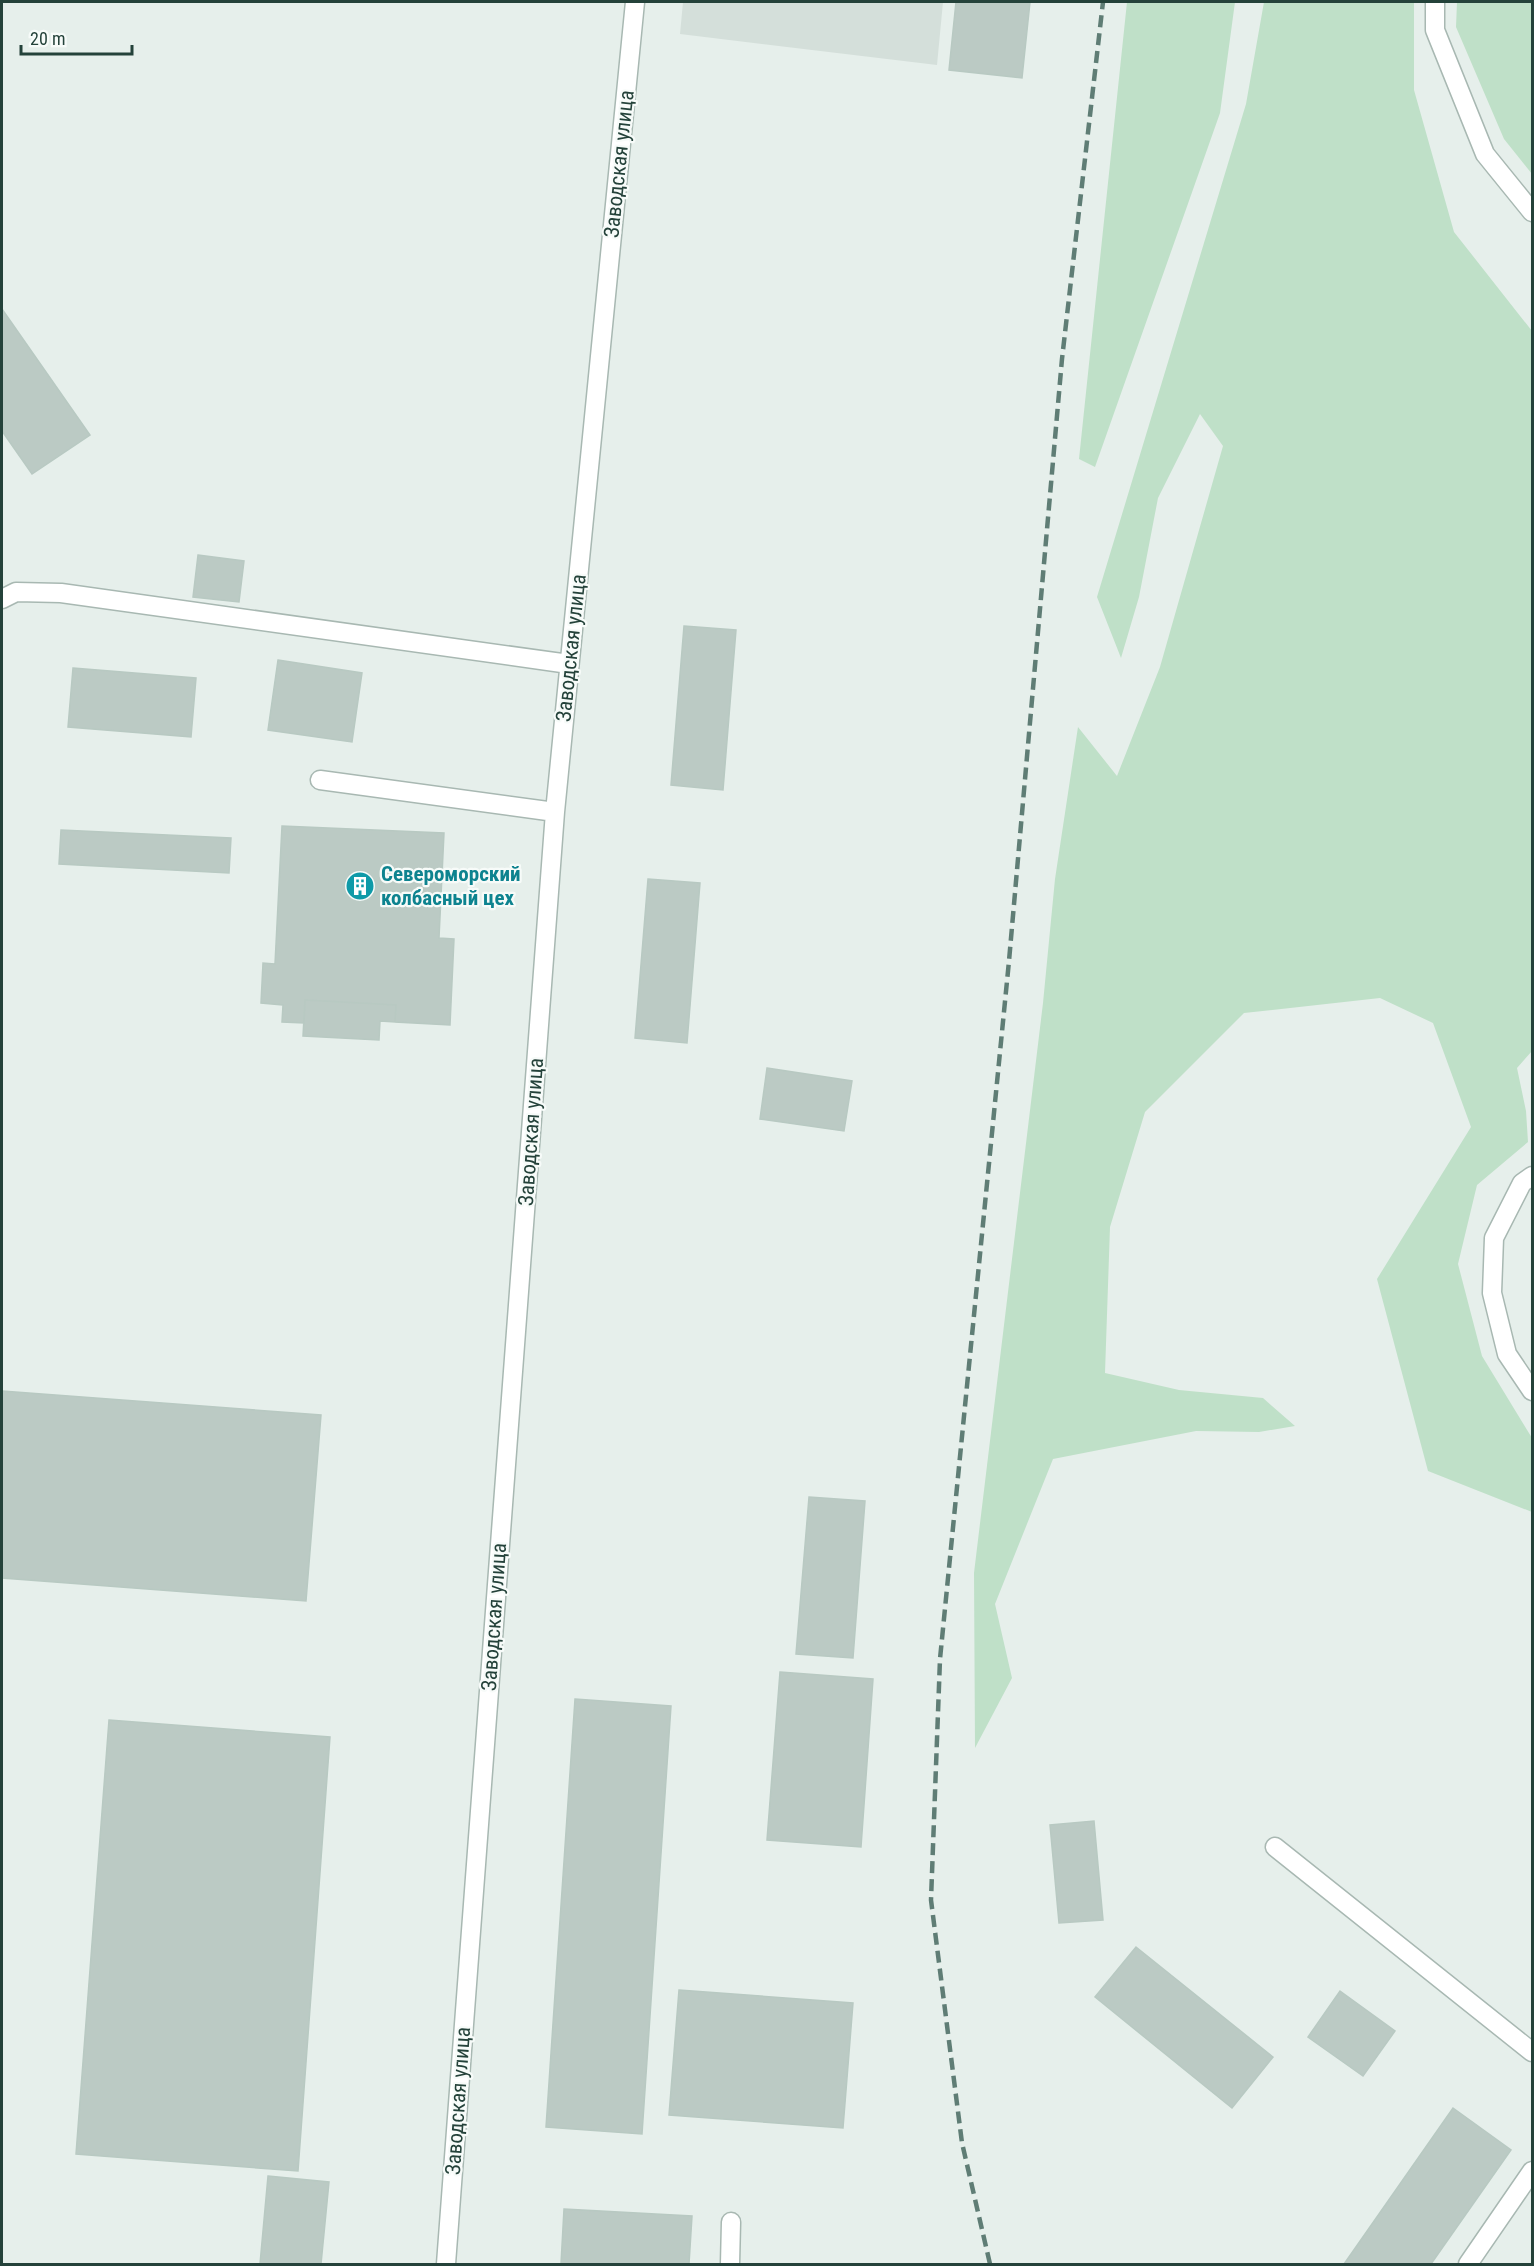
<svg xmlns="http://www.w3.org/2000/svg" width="1534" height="2266" viewBox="0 0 1534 2266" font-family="'Roboto Condensed',sans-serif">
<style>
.built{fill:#d4dfda}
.green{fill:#bfe0c8}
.building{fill:#bbcac4;stroke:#b8c9c2;stroke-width:1.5}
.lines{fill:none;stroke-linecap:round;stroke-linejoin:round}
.minor-casing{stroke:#a8b8b2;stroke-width:21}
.minor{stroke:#fff;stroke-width:18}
.rail{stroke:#5f7d75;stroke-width:4.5;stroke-dasharray:12 6;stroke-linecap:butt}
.labels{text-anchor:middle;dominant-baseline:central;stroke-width:4.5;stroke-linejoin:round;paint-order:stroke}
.street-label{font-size:21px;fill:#24423a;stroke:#f7fbf9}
.culture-label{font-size:21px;font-weight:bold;fill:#0d838f;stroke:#f7fbf9;text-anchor:start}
</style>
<rect width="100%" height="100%" fill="#e6efeb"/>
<path class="built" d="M 683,2 L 943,2 L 937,65 L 680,34 Z"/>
<path class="green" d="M 1127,2 L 1235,2 L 1220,113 L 1095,467 L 1079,459 Z
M 1264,2 L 1414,2 L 1414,90 L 1454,232 L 1532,331 L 1532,1051 L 1517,1068 L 1526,1111 L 1528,1142 L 1477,1185 L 1458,1264 L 1482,1356 L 1532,1438 L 1532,1512 L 1428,1471 L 1377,1279 L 1471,1127 L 1433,1023 L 1380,998 L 1244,1013 L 1145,1112 L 1110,1227 L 1105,1373 L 1179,1390 L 1263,1398 L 1295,1426 L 1259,1432 L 1196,1431 L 1053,1459 L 995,1604 L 1012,1678 L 975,1748 L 974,1573 L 1043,1003 L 1055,879 L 1078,727 L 1117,776 L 1160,667 L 1223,446 L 1200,414 L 1158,498 L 1139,597 L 1121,658 L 1097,597 L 1246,104 Z
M 1457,2 L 1532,2 L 1532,174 L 1504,139 L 1456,27 Z"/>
<path class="building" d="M 956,2 L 1030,2 L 1022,78 L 949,70 Z
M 2,309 L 90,435 L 32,474 L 2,431 Z
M 198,555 L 244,561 L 239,602 L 193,597 Z
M 684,626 L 736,630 L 723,790 L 671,785 Z
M 278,660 L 362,673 L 352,742 L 268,730 Z
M 73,668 L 196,678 L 191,737 L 68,727 Z
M 282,826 L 444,833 L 439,938 L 454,939 L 450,1025 L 395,1022 L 396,1005 L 305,1000 L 304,1023 L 282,1022 L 283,1005 L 261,1003 L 263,963 L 275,964 Z
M 61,830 L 231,838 L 229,873 L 59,864 Z
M 648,879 L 700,883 L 687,1043 L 635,1038 Z
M 305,1000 L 396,1005 L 395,1022 L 380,1021 L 379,1040 L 303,1036 Z
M 767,1068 L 852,1081 L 844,1131 L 760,1119 Z
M 2,1391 L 321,1415 L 306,1601 L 2,1578 Z
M 809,1497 L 865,1501 L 853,1658 L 796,1654 Z
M 780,1672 L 873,1679 L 861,1847 L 767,1840 Z
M 575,1699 L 671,1706 L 642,2134 L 546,2127 Z
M 109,1720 L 330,1737 L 298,2171 L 76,2154 Z
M 1094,1821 L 1103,1920 L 1059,1923 L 1050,1825 Z
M 1136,1947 L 1273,2057 L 1232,2108 L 1095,1997 Z
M 679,1990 L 853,2003 L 843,2128 L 669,2115 Z
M 1340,1991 L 1395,2031 L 1363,2076 L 1308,2037 Z
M 1453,2108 L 1511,2150 L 1431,2264 L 1344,2264 Z
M 268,2176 L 329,2182 L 321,2264 L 260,2264 Z
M 564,2209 L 692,2216 L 689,2264 L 561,2264 Z"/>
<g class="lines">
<g class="minor-casing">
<path id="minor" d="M 1435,2 L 1435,30 L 1485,154 L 1532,212
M 2,599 L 16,592 L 61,593 L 569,664
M 320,780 L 555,812
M 1532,1176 L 1522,1183 L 1494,1238 L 1492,1293 L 1507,1354 L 1532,1391
M 1275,1847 L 1532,2052
M 446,2264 L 555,812 L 635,2
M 730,2264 L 731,2222
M 1468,2264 L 1532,2171"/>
</g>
<use href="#minor" class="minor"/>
<path class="rail" d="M 990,2264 L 962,2143 L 931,1900 L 940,1659 L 1009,961 L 1062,359 L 1103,2"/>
</g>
<defs>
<g id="building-disc" transform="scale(1.5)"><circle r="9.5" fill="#0f9aa8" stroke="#f7fbf9"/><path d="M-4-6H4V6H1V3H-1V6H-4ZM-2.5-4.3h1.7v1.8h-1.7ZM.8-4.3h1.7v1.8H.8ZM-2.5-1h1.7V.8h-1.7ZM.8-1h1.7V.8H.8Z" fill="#fff"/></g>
</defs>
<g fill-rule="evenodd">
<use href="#building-disc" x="360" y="886"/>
</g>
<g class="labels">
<g class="street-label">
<text transform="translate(619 164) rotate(-84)">Заводская улица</text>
<text transform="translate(571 648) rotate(-84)">Заводская улица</text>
<text transform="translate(531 1132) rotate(-86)">Заводская улица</text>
<text transform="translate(494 1617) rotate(-86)">Заводская улица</text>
<text transform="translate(458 2101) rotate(-86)">Заводская улица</text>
</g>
<g class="culture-label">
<text x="381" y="874">Североморский<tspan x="381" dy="24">колбасный цех</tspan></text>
</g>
</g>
<rect width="1534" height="2266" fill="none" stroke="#24423a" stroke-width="6"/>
<path d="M21 45v9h111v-9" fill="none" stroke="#24423a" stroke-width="3"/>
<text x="30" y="45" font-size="18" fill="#24423a" stroke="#f7fbf9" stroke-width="4.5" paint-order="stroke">20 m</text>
</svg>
